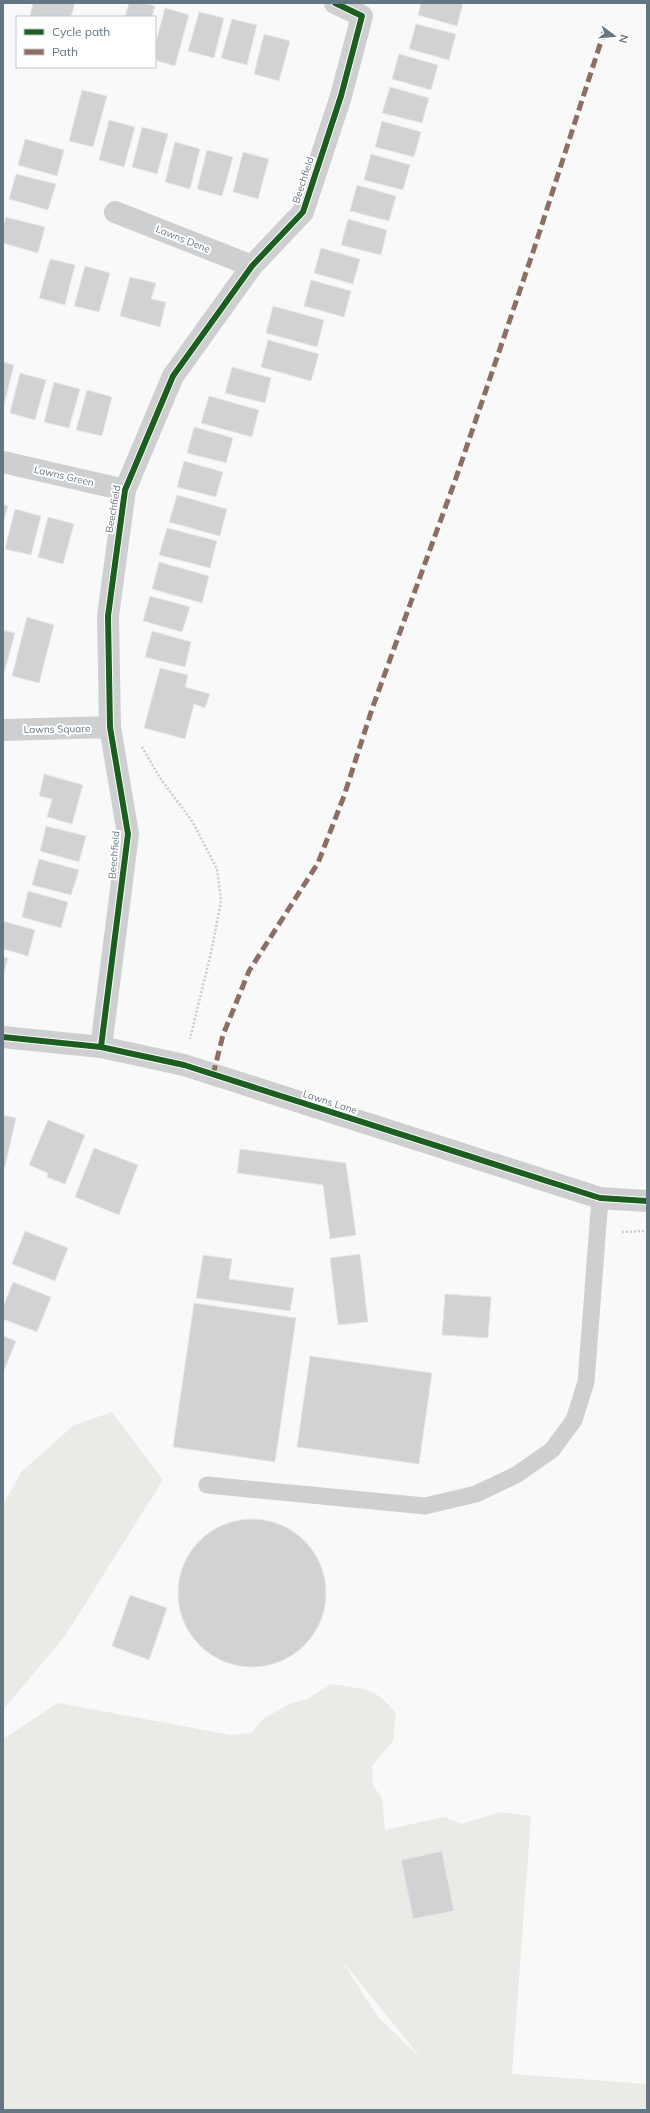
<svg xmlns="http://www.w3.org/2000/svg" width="650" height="2113" viewBox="0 0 650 2113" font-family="Mulish,sans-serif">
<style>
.green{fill:#e8ebe6;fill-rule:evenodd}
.building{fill:#d0d2d3;stroke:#e8e8e8}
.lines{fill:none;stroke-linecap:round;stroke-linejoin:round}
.path{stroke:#cbcccd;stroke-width:2.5;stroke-dasharray:2 2;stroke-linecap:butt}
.service{stroke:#cecfd0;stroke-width:17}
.minor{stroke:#cecfd0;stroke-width:22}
.tertiary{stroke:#cecfd0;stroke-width:22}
.quiet{stroke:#8d6e63;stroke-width:5;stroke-dasharray:10 5;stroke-linecap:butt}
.cycleway-casing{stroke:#fff;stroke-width:8}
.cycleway{stroke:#1b5e20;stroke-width:6}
.labels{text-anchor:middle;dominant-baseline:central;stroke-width:4;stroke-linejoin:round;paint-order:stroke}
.street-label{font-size:10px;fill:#657683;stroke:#fff}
</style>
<rect width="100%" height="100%" fill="#f9f9f9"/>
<path class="green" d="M 112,1412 L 163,1480 L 65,1636 L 3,1710 L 3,1505 L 21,1472 L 74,1425 Z
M 331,1684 C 361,1689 378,1687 396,1714 L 393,1741 L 372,1766 L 373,1786 L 382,1797 L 385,1830 L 444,1817 L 461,1824 L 501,1812 L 531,1816 L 512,2074 L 647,2084 L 647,2110 L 3,2110 L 3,1739 L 58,1703 L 231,1735 L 251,1733 L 264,1718 L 290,1704 L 307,1699 ZM 344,1964 L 345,1964 L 421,2058 L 378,2017 Z"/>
<path class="building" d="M 33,3 L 75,3 L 71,17 L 32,17 L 30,16 Z
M 129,3 L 144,3 L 155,6 L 152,17 L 125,17 Z
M 421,3 L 463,3 L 457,26 L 418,15 Z
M 165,8 L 189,15 L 175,66 L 155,60 L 155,45 Z
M 199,12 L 224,18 L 214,58 L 188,51 Z
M 232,19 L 257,25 L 247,65 L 221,58 Z
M 416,24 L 456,34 L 449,60 L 409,49 Z
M 264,34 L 290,41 L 279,81 L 254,74 Z
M 399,54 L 438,65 L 431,90 L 392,79 Z
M 390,87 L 429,98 L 422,123 L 382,113 Z
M 82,90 L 107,96 L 93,147 L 69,141 Z
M 109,120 L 135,127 L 124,167 L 99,160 Z
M 382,121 L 421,132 L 414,157 L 375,147 Z
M 142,127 L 168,134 L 157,174 L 132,167 Z
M 25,139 L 64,150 L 57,176 L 18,165 Z
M 175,142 L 200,149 L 190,189 L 165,182 Z
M 207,150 L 233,157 L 222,196 L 197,189 Z
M 243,152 L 269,159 L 258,199 L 233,192 Z
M 371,154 L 410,165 L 403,190 L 364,180 Z
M 16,174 L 56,184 L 48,210 L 9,199 Z
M 357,185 L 396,196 L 389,221 L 350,211 Z
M 6,217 L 45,227 L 38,253 L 3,243 L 3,227 Z
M 348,219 L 387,230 L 381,255 L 341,245 Z
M 321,248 L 360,259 L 353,284 L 314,273 Z
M 50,259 L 75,265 L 65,305 L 39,298 Z
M 85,266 L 110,273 L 99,312 L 74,306 Z
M 130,277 L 156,283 L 151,299 L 166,302 L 160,327 L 120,316 Z
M 311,280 L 351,291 L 344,317 L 304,306 Z
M 273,306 L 324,320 L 317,347 L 266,333 Z
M 268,340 L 319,354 L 311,381 L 261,367 Z
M 3,362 L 14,365 L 4,405 L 3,405 Z
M 232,367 L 271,378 L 265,403 L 225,393 Z
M 20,373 L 46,380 L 35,420 L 10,413 Z
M 54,382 L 80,389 L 69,428 L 44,422 Z
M 87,390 L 112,397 L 102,436 L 76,430 Z
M 209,396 L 259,410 L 252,437 L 201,423 Z
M 194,427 L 233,438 L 226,463 L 187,453 Z
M 184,461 L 223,472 L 216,497 L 177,487 Z
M 177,495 L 227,509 L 220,536 L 169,522 Z
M 3,505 L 8,506 L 3,524 Z
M 15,509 L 41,516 L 31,555 L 5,549 Z
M 48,517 L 74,524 L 63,564 L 38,557 Z
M 167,528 L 217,541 L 210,568 L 159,555 Z
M 159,562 L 209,576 L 202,603 L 152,589 Z
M 150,596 L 190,607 L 182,632 L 143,621 Z
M 27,617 L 54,625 L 39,683 L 12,676 Z
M 3,630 L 15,633 L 4,673 L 3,673 Z
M 152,631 L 191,642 L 185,667 L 145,657 Z
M 160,668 L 188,675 L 185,687 L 210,694 L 205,708 L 194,704 L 185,739 L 144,728 Z
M 44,774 L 83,785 L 72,824 L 47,817 L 52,799 L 39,796 Z
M 46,826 L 86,836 L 79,862 L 40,851 Z
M 39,859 L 79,870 L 71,895 L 32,885 Z
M 28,891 L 68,902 L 61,928 L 22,917 Z
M 3,921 L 35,930 L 28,956 L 3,949 Z
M 3,957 L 8,958 L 3,976 Z
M 3,1115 L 16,1118 L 5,1167 L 3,1166 Z
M 48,1120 L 85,1135 L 65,1184 L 47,1177 L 48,1173 L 29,1165 Z
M 94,1148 L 138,1165 L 119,1215 L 75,1197 Z
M 240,1149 L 346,1163 L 356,1235 L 330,1239 L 323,1185 L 237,1173 Z
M 25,1231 L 68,1248 L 55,1281 L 12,1264 Z
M 360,1254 L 368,1322 L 338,1325 L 330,1258 Z
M 203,1255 L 232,1259 L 229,1279 L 294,1288 L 290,1311 L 196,1298 Z
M 13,1282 L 51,1297 L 37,1332 L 3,1319 L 3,1307 Z
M 445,1294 L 491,1297 L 488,1338 L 442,1335 Z
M 194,1303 L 296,1318 L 275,1462 L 173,1447 Z
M 3,1336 L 16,1341 L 3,1373 Z
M 310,1356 L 432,1373 L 419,1464 L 297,1447 Z
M178 1593a74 74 0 1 1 148 0a74 74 0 1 1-148 0Z
M 130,1595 L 167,1608 L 149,1660 L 112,1646 Z
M 442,1851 L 454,1911 L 413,1919 L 401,1860 Z"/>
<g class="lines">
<path class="path" d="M 142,747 L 160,778 L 192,821 L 217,869 L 221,901 L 211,953 L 190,1039
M 622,1232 L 647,1231"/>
<path class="service" d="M 207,1485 L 425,1506 L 476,1494 L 516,1475 L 552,1450 L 574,1420 L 586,1382 L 600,1198"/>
<path class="minor" d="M 115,212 L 252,266
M 3,462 L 125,490
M 3,730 L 110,727
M 101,1047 L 128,834 L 110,727 L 108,616 L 125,490 L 173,376 L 252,266 L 303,212 L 341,96 L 362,16 L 335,3"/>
<path class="tertiary" d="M 3,1037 L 101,1047 L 184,1065 L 600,1198 L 647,1201"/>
<path class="quiet" d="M 213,1075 L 223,1035 L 249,971 L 318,863 L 344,796 L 372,709 L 456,478 L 534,249 L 605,29"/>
<g class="cycleway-casing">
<path id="cycleway" d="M 3,1037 L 101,1047 L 184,1065 L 600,1198 L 647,1201
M 101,1047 L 128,834 L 110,727 L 108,616 L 125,490 L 173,376 L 252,266 L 303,212 L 341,96 L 362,16 L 335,3"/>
</g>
<use href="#cycleway" class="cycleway"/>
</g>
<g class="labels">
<g class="street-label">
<text transform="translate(303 180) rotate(-72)">Beechfield</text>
<text transform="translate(183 239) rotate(22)">Lawns Dene</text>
<text transform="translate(64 476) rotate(13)">Lawns Green</text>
<text transform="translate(113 509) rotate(-80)">Beechfield</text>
<text transform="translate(57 729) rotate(-1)">Lawns Square</text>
<text transform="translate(114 855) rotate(-85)">Beechfield</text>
<text transform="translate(330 1102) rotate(18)">Lawns Lane</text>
</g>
</g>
<rect width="650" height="2113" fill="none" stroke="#657683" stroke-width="8"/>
<rect x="16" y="16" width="140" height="52" fill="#ffffff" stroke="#c1c8cd"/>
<rect x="24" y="29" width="20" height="6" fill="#1b5e20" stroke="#c1c8cd"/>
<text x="52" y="36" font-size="12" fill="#657683">Cycle path</text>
<rect x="24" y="49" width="20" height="6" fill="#8d6e63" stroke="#c1c8cd"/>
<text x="52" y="56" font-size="12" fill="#657683">Path</text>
<g transform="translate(614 36) rotate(106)" stroke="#ffffff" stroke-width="3" paint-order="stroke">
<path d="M0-3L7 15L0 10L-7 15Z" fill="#657683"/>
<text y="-6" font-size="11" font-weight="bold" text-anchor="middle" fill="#657683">N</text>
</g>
</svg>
